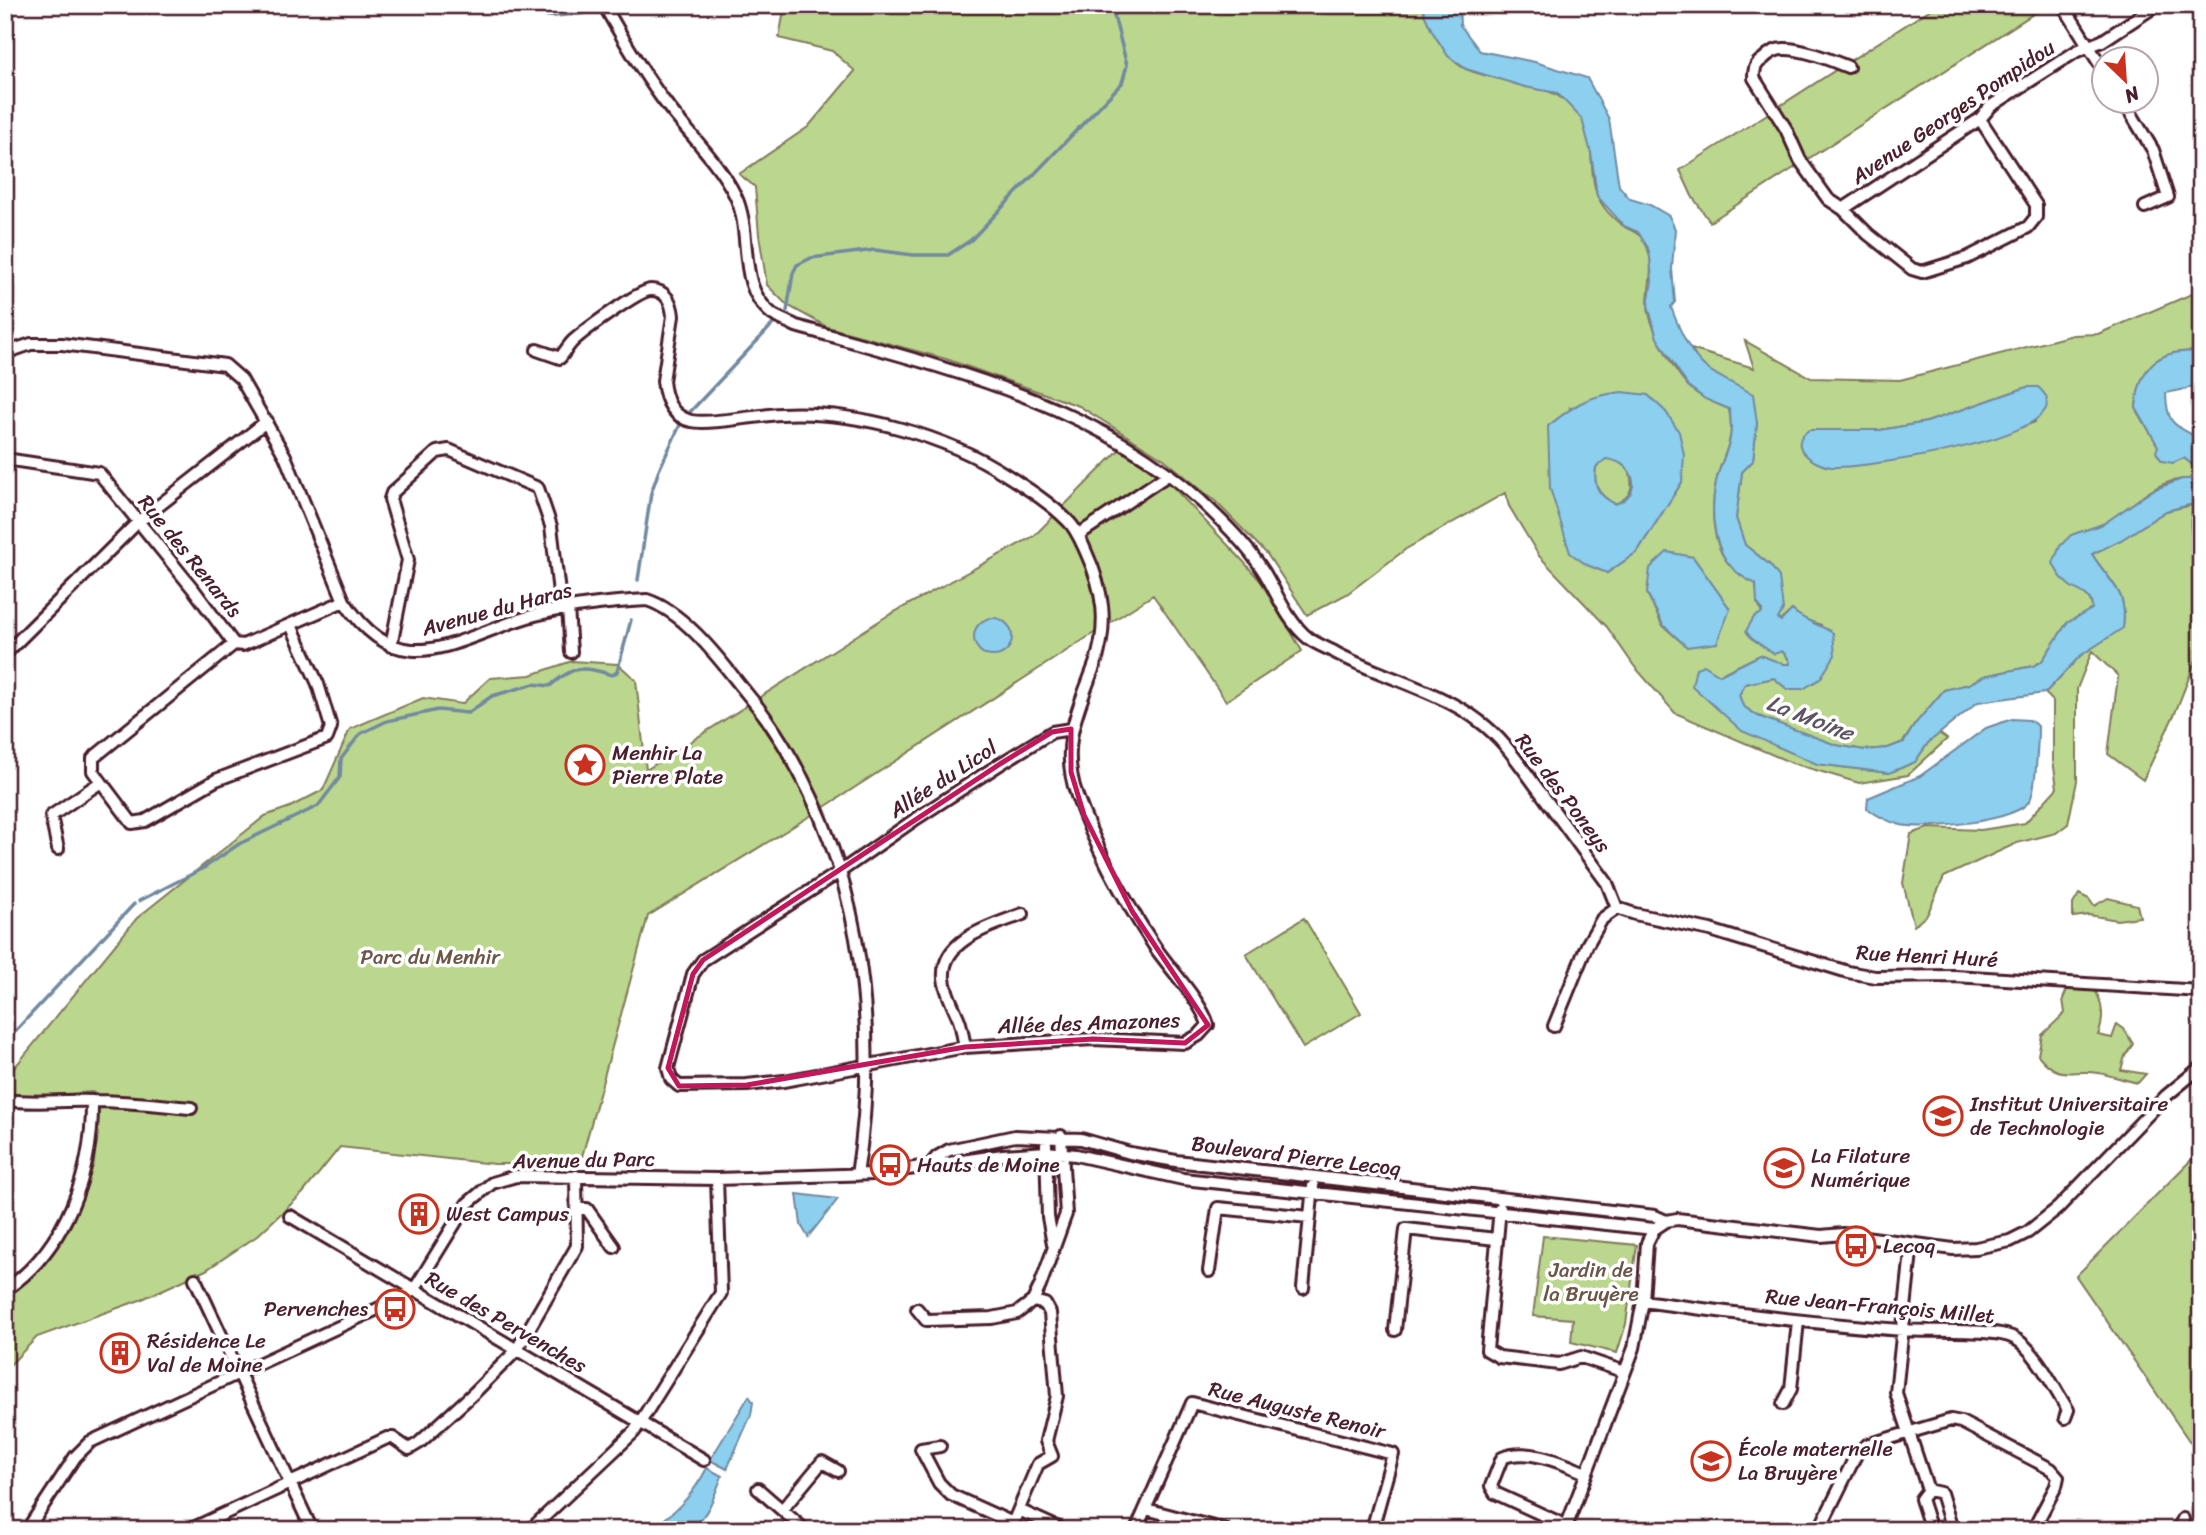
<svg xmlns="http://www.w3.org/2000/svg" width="2206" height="1535" viewBox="0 0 2206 1535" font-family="Sriracha,sans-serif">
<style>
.green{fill:#bbd68d;stroke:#827a5c;stroke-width:2;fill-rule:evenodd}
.water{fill:#8ccfee;stroke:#7289a0;stroke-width:2;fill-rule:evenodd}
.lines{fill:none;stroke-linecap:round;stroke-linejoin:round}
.stream{stroke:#7289a0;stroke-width:3.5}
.minor-casing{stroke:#4a1f2b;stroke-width:16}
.minor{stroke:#fff;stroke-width:10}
.marked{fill:none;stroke:#c2185b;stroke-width:5;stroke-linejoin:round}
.labels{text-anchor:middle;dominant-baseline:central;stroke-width:7;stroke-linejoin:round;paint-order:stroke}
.street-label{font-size:21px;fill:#4a1f2b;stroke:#fff}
.poi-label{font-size:21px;fill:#4a1f2b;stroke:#fff;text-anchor:start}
.park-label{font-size:21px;fill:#6c5648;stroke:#fff}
.water-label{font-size:23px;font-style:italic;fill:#5e5466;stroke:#fff}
</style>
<rect width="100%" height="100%" fill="#fff"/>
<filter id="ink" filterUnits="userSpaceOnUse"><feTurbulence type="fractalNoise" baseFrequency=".0143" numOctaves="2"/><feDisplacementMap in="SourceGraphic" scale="14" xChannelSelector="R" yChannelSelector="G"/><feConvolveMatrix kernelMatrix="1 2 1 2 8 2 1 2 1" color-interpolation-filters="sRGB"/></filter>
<g filter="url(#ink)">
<path class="green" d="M 785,5 L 1423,5 C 1425,18 1431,28 1437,39 C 1445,51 1453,63 1466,69 C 1507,87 1551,76 1581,117 C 1596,139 1588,171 1597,195 C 1601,206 1615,221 1625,227 C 1636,233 1642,234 1647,247 C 1655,267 1648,285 1648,305 C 1649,328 1677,378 1695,392 C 1705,400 1718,404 1729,409 C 1736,443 1723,451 1716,482 C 1711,507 1711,545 1730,565 C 1737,572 1748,578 1756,584 C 1757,607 1767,632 1782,651 C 1786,657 1789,657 1791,665 L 1783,664 L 1760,655 L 1719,675 L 1696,668 L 1796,753 L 1817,764 L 1889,773 L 1915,762 L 1928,743 L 1939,733 L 1947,739 L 1908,775 L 1859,783 L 1792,763 L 1675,713 L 1634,666 L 1607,627 L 1539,556 L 1509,506 L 1505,493 L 1406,549 L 1347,594 L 1307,615 L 1267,554 L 1216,502 L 1164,459 L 1079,406 L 946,359 L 827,327 L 787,305 L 767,285 L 759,235 L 755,187 L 739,174 L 808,127 L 855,71 L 832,51 L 779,38 ZM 1570,408 L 1682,482 L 1637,552 L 1607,573 ZM 1693,557 L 1730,609 L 1687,647 L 1662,625 L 1647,593 Z
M 1937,5 L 2047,5 L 1710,222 L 1692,196 L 1680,170 Z
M 2201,290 L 2201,352 C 2158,348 2139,366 2136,408 L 2158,446 L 2173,462 L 2184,458 L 2195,467 L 2195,474 L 2189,479 C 2154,478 2131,510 2103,524 C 2093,528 2082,531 2072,535 L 2071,586 C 2082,592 2092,595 2092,609 L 2067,623 L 2042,661 L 2033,666 L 1984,676 L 1969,684 L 1944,690 L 1915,724 L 1903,742 L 1888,748 L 1864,750 L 1836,745 L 1758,716 L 1743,706 L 1739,695 L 1745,684 L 1774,678 L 1787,689 L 1803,689 L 1821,625 L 1803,619 L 1792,610 L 1780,621 L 1777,619 L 1778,577 L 1770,565 L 1745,545 L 1736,518 L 1742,472 L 1753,460 L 1757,423 L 1697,359 L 1691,349 L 1754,368 L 1745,341 L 1811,378 L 1900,380 L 2073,335 L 2098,334 ZM 2027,387 L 2035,422 L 1989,439 L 1911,458 L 1809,430 L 1880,430 L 1927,422 Z
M 1121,448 L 1171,485 L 1243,561 L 1264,585 L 1302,651 L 1226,701 L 1153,595 L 823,808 L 648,916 L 580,1164 L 494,1164 L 340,1147 L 303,1193 L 257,1236 L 206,1270 L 140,1300 L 37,1337 L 5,1370 L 5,1298 L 41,1269 L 71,1225 L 94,1163 L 98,1095 L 92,1092 L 29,1097 L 5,1095 L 5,1079 L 137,918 L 265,816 L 290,807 L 323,790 L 350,729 L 423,698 L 462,704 L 490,678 L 531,675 L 572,661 L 618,664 L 636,680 L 646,770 L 887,616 L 1034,536 Z
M 1606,458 L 1617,460 L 1628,467 C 1634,484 1634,498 1614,504 C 1598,494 1593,486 1596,467 Z
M 2197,504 C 2186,517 2192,534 2194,550 L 2201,546 L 2201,647 L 2175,713 L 2143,780 L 2108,754 L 2118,676 L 2092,651 L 2077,689 L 2077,781 L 2068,824 L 2056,833 L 2017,843 L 1944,877 L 1927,915 L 1914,926 L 1903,883 L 1911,834 L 1928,828 L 1981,830 L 2025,823 L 2057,788 L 2053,760 L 2053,701 L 2045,693 L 2080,656 L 2123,627 C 2128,590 2110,583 2092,554 L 2121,540 L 2166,511 Z
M 2079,894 L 2089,899 L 2094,906 L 2108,898 L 2137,905 L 2140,917 L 2117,920 L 2089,915 L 2073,917 L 2073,904 Z
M 1304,918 L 1361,1013 L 1303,1048 L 1246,954 Z
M 2068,987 L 2093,988 C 2104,1001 2104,1021 2098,1035 L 2112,1038 L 2117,1024 L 2124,1029 L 2133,1044 L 2125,1056 L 2121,1070 L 2146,1074 L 2138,1083 C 2125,1080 2112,1076 2099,1073 C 2070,1068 2061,1083 2038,1055 L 2042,1035 L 2065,1013 L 2063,999 Z
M 2201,1150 L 2201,1458 L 2076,1276 Z
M 1543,1236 L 1637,1245 L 1626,1324 L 1617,1353 L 1571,1342 L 1573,1319 L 1533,1316 Z"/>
<path class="water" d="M 518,5 L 587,5 L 585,14 L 552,17 L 521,13 Z
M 1423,5 L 1459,5 L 1460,25 L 1480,51 L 1535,62 L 1587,78 L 1609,119 L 1619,186 L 1630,199 L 1650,205 L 1669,216 L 1675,229 L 1672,269 L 1675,302 L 1671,307 C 1678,326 1689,353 1704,366 C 1718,378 1737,385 1753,394 L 1757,423 L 1753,461 L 1742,472 L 1736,518 L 1745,545 L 1770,565 L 1779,577 L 1783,610 L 1778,619 L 1781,621 L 1792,610 C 1804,621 1819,624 1833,633 L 1835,655 L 1820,679 L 1803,689 L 1787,689 L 1774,678 L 1745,684 L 1739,695 L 1743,706 L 1758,716 L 1836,745 L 1864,750 L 1888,748 L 1904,742 L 1915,724 L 1944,690 L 1969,684 L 1984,676 L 2033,666 L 2042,661 L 2067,623 L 2092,609 C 2092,594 2081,593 2070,586 C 2062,580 2057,572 2053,563 L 2060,546 L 2071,535 L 2103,524 L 2153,490 L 2182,479 L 2189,479 L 2194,474 L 2195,467 L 2184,458 L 2173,463 L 2162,461 L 2156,452 L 2158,446 L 2136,408 C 2139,367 2157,348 2201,352 L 2201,382 L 2186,389 L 2166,393 C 2167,428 2176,424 2201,440 L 2201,502 L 2166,511 L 2121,540 L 2092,554 C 2110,584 2128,589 2123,628 L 2080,656 L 2045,693 L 1978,702 L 1928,743 L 1915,762 L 1889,773 L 1817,764 L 1742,731 L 1692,686 L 1696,668 L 1704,665 L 1720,675 L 1760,655 L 1783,664 L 1790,664 L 1789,659 L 1782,651 L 1774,654 L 1751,638 L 1746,631 L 1754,617 L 1762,613 L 1762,609 L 1757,603 L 1756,584 C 1750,581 1743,578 1738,573 C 1712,553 1710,511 1716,482 C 1723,452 1736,443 1729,409 L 1705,399 L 1688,386 L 1657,338 L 1648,305 L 1652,281 L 1650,257 L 1648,248 L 1638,232 L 1624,226 L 1597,196 L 1591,153 L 1582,119 L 1557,93 L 1525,87 L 1466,69 L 1448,56 L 1432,31 L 1424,14 Z
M 2027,387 L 2038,387 C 2097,436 1858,469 1831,467 C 1813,465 1785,445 1809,430 L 1880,430 L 1927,422 Z
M 1622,392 L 1648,395 L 1666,412 L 1679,432 L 1684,455 L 1682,482 L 1637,552 L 1607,573 L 1587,565 L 1570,553 L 1550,488 L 1548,426 C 1576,404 1587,396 1622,392 ZM 1606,459 C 1637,462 1643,496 1615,504 C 1598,495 1593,486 1596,467 Z
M 1667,552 L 1693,557 L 1730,609 L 1717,643 L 1687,647 L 1663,625 L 1647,593 L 1650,568 Z
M974 637a19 19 0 1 1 38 0a19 19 0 1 1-38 0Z
M 2012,719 L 2029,720 L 2038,726 C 2038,740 2036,789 2030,800 C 2018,822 1924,830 1901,825 C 1889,822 1877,816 1867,808 L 1868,798 L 1920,776 L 1986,728 Z
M 797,1194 L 838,1199 L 808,1237 L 801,1225 Z
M 749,1396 L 753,1402 L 751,1415 L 727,1469 L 710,1460 Z
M 707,1468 L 722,1476 C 715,1494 706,1526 683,1530 C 672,1531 659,1530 648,1530 C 675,1514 693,1495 707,1468 Z"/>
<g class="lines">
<path class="stream" d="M 787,311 L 793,273 L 797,265 L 811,258 L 875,250 L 913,255 L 948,255 L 971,240 L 1122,83 L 1127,65 L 1114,16 L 1121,5
M 689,413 L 774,323
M 638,580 L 651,493 L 659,470 L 680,425
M 139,901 L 202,869 L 239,844 L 318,806 L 340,777 L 341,759 L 360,734 L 387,721 L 438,710 L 468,713 L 492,696 L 534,684 L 550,686 C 574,665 582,666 612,675 L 617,672 L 631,620
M 5,1042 L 134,904"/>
<g class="minor-casing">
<path id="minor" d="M 604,5 C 624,41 645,77 670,109 C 692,137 719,163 735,195 C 754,234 735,285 772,314 C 779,319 789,322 796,326 C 937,366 1090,400 1201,501 C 1223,522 1248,546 1264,572 C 1278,595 1287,621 1308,638 C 1316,644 1327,648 1336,653 C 1379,676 1442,692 1479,721 C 1505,740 1522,768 1541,793 C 1563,823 1585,853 1607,883 L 1617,908
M 2063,5 L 2104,71
M 1848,67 C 1830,60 1802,48 1783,49 C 1775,49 1768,54 1763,59 C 1755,64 1754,69 1754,78 L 1786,129 L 1800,160 L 1828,199 L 1843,209 L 1868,234 L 1912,269 L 1922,272 L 1967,258 L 2028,227 L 2036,217 L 2036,205 L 1980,119
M 2124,102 L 2153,150 L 2168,197 L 2145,207
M 1843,209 L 1980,119 L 1991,106 L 2077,51 L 2102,41 L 2157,5
M 537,350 L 560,358 C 564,353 568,346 573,341 C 584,331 639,290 651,290 C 666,290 672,303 673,316 L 663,381 C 665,399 671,416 691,421 C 711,425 757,415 781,414 C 854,410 946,435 1008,476 C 1028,489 1050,503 1067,520 C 1076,528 1081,541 1086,552 C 1103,589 1109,624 1095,664 C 1078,710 1059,746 1077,796 C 1096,849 1124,900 1155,947 C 1169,968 1202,1002 1208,1025 L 1199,1035 L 1185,1043 L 1093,1039 L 965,1047 L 784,1081 L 747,1085 L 679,1086 L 671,1079 L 668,1068 L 693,974 L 703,960 L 841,871 L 917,818 L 1000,764 L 1052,732 L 1071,729
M 5,353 L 31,344 L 62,344 L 225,365 L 241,379 L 285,456 L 344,601 C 402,689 457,636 535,615 C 571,606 609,602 647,600 C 681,611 714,652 736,680 C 746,693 757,705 766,718 C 859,851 882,1017 857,1175
M 5,459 L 99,473 L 194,590 L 234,644 L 243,645 L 344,601
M 1078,535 L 1169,474
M 568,608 L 571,652
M 234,644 L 93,758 L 93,771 L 132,823 L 145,821 L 216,780 L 327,738 L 331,727 L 318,684 L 291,625
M 391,646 L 408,560 L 390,499 L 392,493 L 437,452 L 449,450 L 538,488 L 551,526 L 561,609
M 5,654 L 138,522 L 267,421
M 58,849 L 51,816 L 101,782
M 1617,908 L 1635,914 L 1710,930 L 1848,972 L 1875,977 L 1954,976 L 2201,991
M 1554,1026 L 1587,945 L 1602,919 L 1617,908
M 965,1047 C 963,1038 962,1028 959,1020 C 954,1007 945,992 944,978 C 941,938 995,925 1023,914
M 5,1100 C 34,1104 63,1100 93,1101 C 126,1101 158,1105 191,1108
M 1046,1145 L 1048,1217 L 1053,1244
M 930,1165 L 937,1157 L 949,1150 L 1015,1136 L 1081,1139 L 1130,1153 L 1176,1161 L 1655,1216 L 1666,1221
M 1500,1208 L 1487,1350 L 1499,1357 L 1559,1364 L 1581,1357 L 1625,1372
M 576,1209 L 587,1209 L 614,1247
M 290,1216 L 704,1460
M 1914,1244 L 1911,1252 L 1896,1393 L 1928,1490
M 1209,1271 L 1218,1208 L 1309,1217
M 195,1279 L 312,1530
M 1303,1288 L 1313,1186
M 5,1290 C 66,1249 93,1172 92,1101
M 1643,1301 C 1729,1313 1816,1324 1903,1330 C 1928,1332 1995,1328 2014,1338 C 2035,1348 2055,1390 2068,1410 L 2065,1418
M 917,1309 L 926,1320 L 992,1318 L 1017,1313 L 1033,1301 L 1040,1286 L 1066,1214 L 1061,1136
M 1395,1330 L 1406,1229 L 1496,1239
M 1783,1404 L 1791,1389 L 1798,1321
M 940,1446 L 921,1449 L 939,1483 L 951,1495 L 1013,1523
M 758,1489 L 805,1530
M 1928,1490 L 1941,1493 L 1951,1526 L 1948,1530
M 1928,1490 L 1921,1499 L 1931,1530
M 1146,1509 L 1225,1530
M 782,1510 L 822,1462 L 838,1471
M 1019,1510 L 1063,1530
M 1567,1526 L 1495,1493 L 1491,1486 L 1502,1458 C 1528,1447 1562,1463 1586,1473
M 27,1530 L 75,1457 L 90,1442 L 399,1299 L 414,1290 L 467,1204 L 492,1183 L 516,1176 L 717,1179 L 874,1174 L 1003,1155 L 1046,1152 L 1076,1155 L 1183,1179 L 1654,1229 L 1666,1221 L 1677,1219 L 1821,1236 L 1843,1234 L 1953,1249 L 1976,1248 L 2010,1241 L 2028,1232 L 2058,1208 L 2166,1096 L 2201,1067
M 189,1530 L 387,1438 L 393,1438 L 409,1449 L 419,1443 L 474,1393 L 516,1351 L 577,1246 L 576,1176
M 530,1530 L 634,1432 L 721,1293 L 717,1179
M 1010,1530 L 1038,1464 L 1052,1456 L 1046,1441 L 1057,1396 L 1050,1313 L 1045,1304 L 1033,1301
M 1136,1530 L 1192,1403 L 1393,1454 L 1372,1530
M 1565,1530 L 1634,1348 L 1643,1301 L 1647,1243 L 1654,1229
M 1819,1530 L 1857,1453 L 1867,1445 L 1951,1420 L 1961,1422 L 2051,1469 L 2058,1477 L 2056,1486 L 2033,1530
M 2178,1530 L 2183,1519"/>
</g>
<use href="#minor" class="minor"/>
</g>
</g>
<path class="marked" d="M 1071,729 L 1071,772 L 1084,815 L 1132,911 L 1208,1025 L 1185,1043 L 1093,1039 L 965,1047 L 747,1085 L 679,1086 L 668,1068 L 693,974 L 703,960 L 1000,764 L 1052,732 Z"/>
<defs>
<g id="sight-ring" transform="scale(2.0125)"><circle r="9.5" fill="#fff" stroke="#c8321e" stroke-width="1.5"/><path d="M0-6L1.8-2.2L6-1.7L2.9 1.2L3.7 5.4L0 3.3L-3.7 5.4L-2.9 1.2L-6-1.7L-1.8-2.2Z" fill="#c8321e"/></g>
<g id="university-ring" transform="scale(2.0125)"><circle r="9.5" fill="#fff" stroke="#c8321e" stroke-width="1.5"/><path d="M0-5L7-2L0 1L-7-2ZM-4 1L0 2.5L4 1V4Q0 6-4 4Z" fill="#c8321e"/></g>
<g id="bus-ring" transform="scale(2.0125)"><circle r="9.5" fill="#fff" stroke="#c8321e" stroke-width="1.5"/><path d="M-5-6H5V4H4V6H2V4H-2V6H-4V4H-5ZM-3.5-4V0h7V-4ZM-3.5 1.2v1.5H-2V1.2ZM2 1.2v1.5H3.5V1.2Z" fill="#c8321e"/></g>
<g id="building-ring" transform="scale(2.0125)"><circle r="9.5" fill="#fff" stroke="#c8321e" stroke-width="1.5"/><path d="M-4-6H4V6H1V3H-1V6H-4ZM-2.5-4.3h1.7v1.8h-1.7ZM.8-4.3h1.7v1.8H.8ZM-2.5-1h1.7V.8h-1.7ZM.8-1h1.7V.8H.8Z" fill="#c8321e"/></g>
<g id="school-ring" transform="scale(2.0125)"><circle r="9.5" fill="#fff" stroke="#c8321e" stroke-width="1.5"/><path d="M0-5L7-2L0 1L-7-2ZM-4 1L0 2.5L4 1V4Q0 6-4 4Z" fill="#c8321e"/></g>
</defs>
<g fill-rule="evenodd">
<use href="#sight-ring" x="585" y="765"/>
<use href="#university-ring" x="1943" y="1116"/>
<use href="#bus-ring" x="890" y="1165"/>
<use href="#university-ring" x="1784" y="1168"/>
<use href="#building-ring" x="419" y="1214"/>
<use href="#bus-ring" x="1856" y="1246"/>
<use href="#bus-ring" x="395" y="1309"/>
<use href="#building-ring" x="120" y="1353"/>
<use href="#school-ring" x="1711" y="1461"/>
</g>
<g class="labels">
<g class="street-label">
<text transform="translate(1953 112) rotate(-34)">Avenue Georges Pompidou</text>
<text transform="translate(190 556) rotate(51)">Rue des Renards</text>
<text transform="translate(497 609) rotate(-15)">Avenue du Haras</text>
<text transform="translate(943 779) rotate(-33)">Allée du Licol</text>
<text transform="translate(1563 793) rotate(53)">Rue des Poneys</text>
<text transform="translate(1927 956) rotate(3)">Rue Henri Huré</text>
<text transform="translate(1089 1023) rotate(-2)">Allée des Amazones</text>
<text transform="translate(1296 1156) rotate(7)">Boulevard Pierre Lecoq</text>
<text transform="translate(584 1160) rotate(-1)">Avenue du Parc</text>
<text transform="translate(1880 1306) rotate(5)">Rue Jean-François Millet</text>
<text transform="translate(506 1322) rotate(30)">Rue des Pervenches</text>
<text transform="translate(1297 1410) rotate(14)">Rue Auguste Renoir</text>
</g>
<g class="poi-label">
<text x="612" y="753">Menhir La<tspan x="612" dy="24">Pierre Plate</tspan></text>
<text x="1970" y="1104">Institut Universitaire<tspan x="1970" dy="24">de Technologie</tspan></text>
<text x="1811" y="1156">La Filature<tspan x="1811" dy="24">Numérique</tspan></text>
<text x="917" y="1165">Hauts de Moine</text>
<text x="446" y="1214">West Campus</text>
<text x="1883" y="1246">Lecoq</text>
<text x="368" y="1309" text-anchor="end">Pervenches</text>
<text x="147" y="1341">Résidence Le<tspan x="147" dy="24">Val de Moine</tspan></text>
<text x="1738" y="1449">École maternelle<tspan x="1738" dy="24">La Bruyère</tspan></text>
</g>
<g class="park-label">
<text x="430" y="957">Parc du Menhir</text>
<text x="1591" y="1270">Jardin de<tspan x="1591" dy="24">la Bruyère</tspan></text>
</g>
<g class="water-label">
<text transform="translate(1810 718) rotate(21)">La Moine</text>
</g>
</g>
<rect width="2206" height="1535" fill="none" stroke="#fff" stroke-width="28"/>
<rect x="14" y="14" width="2178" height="1507" fill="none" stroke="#4a1f2b" stroke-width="2.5" filter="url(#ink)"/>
<g transform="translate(2125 80) rotate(155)"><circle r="33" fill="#ffffff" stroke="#b7a5aa" stroke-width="2"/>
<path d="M0-5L12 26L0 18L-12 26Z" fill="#c8321e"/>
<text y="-10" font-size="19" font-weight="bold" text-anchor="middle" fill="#4a1f2b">N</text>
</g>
</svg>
